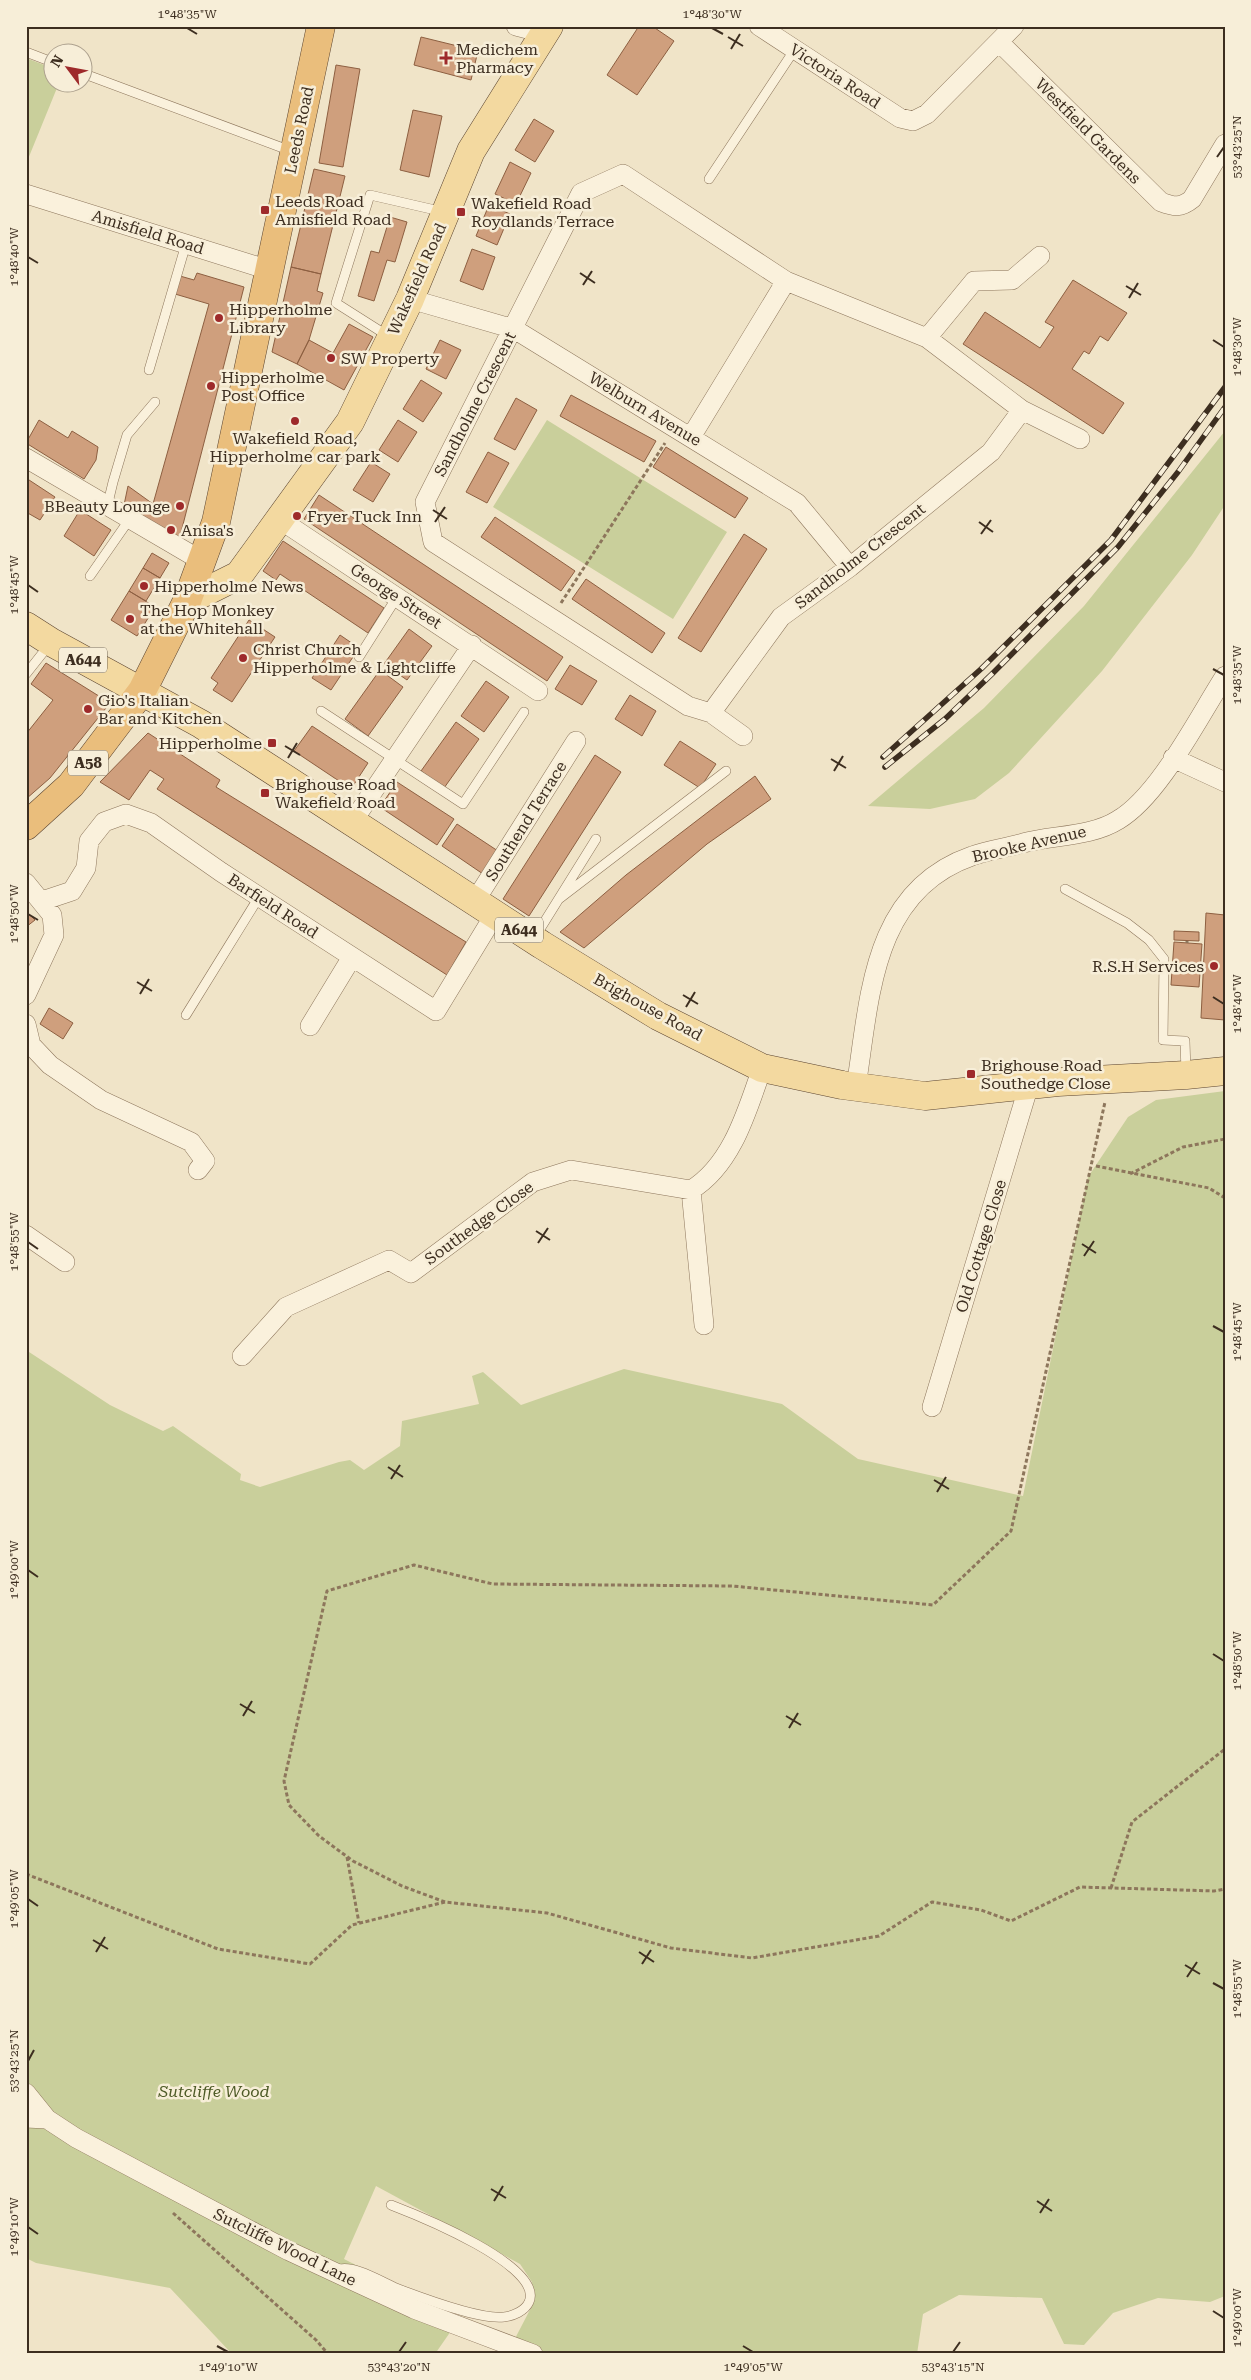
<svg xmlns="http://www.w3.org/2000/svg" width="1251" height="2380" viewBox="0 0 1251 2380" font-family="'Roboto Serif',serif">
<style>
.green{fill:#c9cf9b}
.building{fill:#cf9f7d;stroke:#8d5f41}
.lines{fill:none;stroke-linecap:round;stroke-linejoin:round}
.service-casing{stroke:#8d765c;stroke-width:10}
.minor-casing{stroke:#8d765c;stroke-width:20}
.primary-casing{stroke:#5b4430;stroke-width:29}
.trunk-casing{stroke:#5b4430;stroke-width:29}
.path{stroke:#8d765c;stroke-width:3;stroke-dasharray:4 2.5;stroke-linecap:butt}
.service{stroke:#faf1dc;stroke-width:9}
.minor{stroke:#faf1dc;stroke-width:19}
.primary{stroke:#f3d9a0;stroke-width:28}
.trunk{stroke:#eabe7c;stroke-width:28}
.rail-casing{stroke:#3d2e20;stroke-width:5.5}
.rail{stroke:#f7eed8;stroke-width:4;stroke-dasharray:11;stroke-linecap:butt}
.ticks{fill:none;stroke:#3d2e20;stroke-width:2}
.poi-dot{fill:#9e2a2b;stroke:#f7eed8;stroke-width:2}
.labels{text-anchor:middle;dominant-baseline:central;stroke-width:5;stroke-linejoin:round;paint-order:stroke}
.shield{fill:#f7eed8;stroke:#756857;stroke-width:1}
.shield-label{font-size:15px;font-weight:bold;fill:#3d2e20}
.poi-label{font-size:16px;fill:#3d2e20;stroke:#f7eed8;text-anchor:start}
.street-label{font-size:16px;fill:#3d2e20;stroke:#f7eed8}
.park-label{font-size:16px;font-style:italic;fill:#4d5a26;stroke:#f7eed8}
.neatline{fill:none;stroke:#3d2e20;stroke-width:2}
.ticks-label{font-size:12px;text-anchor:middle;fill:#3d2e20}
</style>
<rect width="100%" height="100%" fill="#f0e4c8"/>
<path class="green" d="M 26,58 L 52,68 L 52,82 L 59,83 L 26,164 Z
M 547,420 L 727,532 L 673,619 L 493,507 Z
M 1225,431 L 1225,505 L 1192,555 L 1102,671 L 1009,773 L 975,799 L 930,809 L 868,806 L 984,708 L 1084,606 Z
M 1225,1091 L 1225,2296 L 1210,2302 L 1158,2298 L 1113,2313 L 1084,2345 L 1064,2344 L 1042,2298 L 959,2295 L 923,2314 L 917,2354 L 507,2354 L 534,2302 L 532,2282 L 520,2264 L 376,2186 L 344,2259 L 460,2318 L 435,2354 L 232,2354 L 170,2288 L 36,2263 L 26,2258 L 26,1350 L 110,1405 L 163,1431 L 173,1426 L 241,1474 L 240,1480 L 260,1487 L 339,1462 L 350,1460 L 364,1470 L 400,1446 L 402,1421 L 479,1404 L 472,1376 L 483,1372 L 521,1405 L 624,1369 L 782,1404 L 858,1459 L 1023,1496 L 1088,1177 L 1128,1117 L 1156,1100 Z"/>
<path class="building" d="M 639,26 L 652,26 L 674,41 L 637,95 L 607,75 Z
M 421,37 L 478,51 L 471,80 L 414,65 Z
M 336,65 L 360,69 L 343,167 L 319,163 Z
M 413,110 L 442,116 L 429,177 L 400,170 Z
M 534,119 L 554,131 L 535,162 L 515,150 Z
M 510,162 L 531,173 L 516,204 L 495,194 Z
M 314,169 L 345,176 L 321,274 L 291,267 Z
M 489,205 L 510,214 L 497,245 L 476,236 Z
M 390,217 L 407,222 L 395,262 L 387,260 L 374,301 L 358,296 L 371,251 L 379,253 Z
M 472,249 L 495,257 L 483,290 L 460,281 Z
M 291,267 L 321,274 L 317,291 L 323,293 L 309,340 L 297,364 L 272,352 Z
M 197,273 L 244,287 L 178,544 L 124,505 L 128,486 L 153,504 L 209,304 L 175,294 L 180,276 L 194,280 Z
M 1073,280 L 1127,313 L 1108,341 L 1100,336 L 1089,354 L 1084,351 L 1072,369 L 1124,403 L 1103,434 L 963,344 L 985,312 L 1040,348 L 1054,327 L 1045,322 Z
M 349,324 L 373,337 L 344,390 L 297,364 L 309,340 L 333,353 Z
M 440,340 L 461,350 L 446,379 L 426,369 Z
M 421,380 L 442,393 L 423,422 L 403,409 Z
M 571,395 L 656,441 L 644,462 L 560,416 Z
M 516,398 L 537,410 L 515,450 L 494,439 Z
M 39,420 L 68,438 L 72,431 L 98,447 L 96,460 L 84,479 L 26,443 Z
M 398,420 L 417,432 L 398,462 L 379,450 Z
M 666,447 L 748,498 L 735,518 L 653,467 Z
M 488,452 L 509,463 L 487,503 L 466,492 Z
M 371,462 L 390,474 L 373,502 L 353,490 Z
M 26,478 L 55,497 L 40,520 L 26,512 Z
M 319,495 L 563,657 L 547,681 L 304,519 Z
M 80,510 L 111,530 L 94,556 L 64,536 Z
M 495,517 L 575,571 L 561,591 L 481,537 Z
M 744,534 L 767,549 L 701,652 L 678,638 Z
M 283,541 L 384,608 L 368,633 L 280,574 L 276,580 L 263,571 Z
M 152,553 L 169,563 L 160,578 L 143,568 Z
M 143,568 L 160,578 L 146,601 L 129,591 Z
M 586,579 L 665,633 L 652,653 L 572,599 Z
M 129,591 L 155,607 L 137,636 L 111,620 Z
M 249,620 L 275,637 L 232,702 L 213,690 L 218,683 L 211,678 Z
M 409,629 L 432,646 L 407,680 L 384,664 Z
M 340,635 L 359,648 L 331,690 L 312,678 Z
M 46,663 L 110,703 L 50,778 L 26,799 L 26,734 L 53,700 L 31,684 Z
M 570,665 L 597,681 L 582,705 L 555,689 Z
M 380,670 L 403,687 L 368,736 L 345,719 Z
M 486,681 L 509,697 L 484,732 L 461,716 Z
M 630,695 L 656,711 L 642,736 L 615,719 Z
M 456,722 L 479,739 L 444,788 L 421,771 Z
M 312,726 L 368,763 L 351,789 L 294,751 Z
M 148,733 L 220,780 L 216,787 L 466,942 L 447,975 L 157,789 L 164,779 L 150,770 L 129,800 L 100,782 Z
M 680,741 L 716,764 L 700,788 L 664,765 Z
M 595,755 L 621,772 L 529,916 L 503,899 Z
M 755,776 L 771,799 L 707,844 L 584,948 L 560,932 L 626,875 Z
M 397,782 L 454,819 L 437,845 L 380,807 Z
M 457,824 L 498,851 L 483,874 L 442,846 Z
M 26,911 L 35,920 L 26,927 Z
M 1206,913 L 1225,915 L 1225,1020 L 1201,1018 Z
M 1174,931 L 1199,932 L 1199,941 L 1174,940 Z
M 1174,942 L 1202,944 L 1199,987 L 1171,985 Z
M 49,1008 L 73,1023 L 63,1039 L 40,1024 Z"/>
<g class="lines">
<g class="service-casing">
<path id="service" d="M 26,52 L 52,62
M 82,73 L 291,151
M 709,179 L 795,49
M 388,336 L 336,303 L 370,195 L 444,212
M 149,370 L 186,244
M 107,507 L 113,482 L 127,435 L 155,402
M 90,576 L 129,520
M 359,657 L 397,597
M 26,674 L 49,645
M 321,711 L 463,804 L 524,712
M 1065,889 L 1127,923 L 1149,940 L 1164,959 L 1163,1040 L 1185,1041 L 1186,1073
M 559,899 L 726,771
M 535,937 L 596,839
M 186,1015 L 259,897
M 337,2270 C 353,2263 385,2284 401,2290 C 425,2299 480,2320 504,2317 C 513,2316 525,2311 529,2302 C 545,2266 417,2215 391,2205"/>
</g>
<g class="minor-casing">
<path id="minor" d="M 516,26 L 543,33
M 759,26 L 900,118 L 913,121 L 927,114 L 1014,26
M 999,42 L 1161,202 C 1174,207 1181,208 1192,199 L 1225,144
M 26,194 L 269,270
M 410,299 L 514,329 L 797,503 L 850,567
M 927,338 L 974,281 L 1012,280 L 1040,256
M 691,437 L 786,281
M 26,458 L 202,561
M 279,519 L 538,691
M 711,713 L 781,617 L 850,567 L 991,452 L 1022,410
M 743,736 L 711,713 L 688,706 L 433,542 L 425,502 L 581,193 L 623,174 L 786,281 L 927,338 L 1022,410 L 1080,439
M 1173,758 L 1225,782
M 353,821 L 472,645
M 26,883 L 52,915 L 54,935 L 26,995
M 42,901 L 72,891 L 86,868 L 89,841 L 104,822 L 126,814 L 151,823 L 221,872 L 436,1011 L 495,914
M 475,901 L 576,741
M 26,1024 L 31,1045 L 50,1065 L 101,1100 L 191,1142 L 205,1161 L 198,1170
M 310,1026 L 352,957
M 856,1087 C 870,999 871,891 972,856 C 988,850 1006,848 1023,843 C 1053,835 1091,837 1118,820 C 1159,796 1198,718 1225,676
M 691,1190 L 704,1325
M 26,1235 L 65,1262
M 242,1356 L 286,1307 L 389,1260 L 411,1273 L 533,1182 L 571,1170 L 691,1190 C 732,1165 747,1111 762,1068
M 932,1407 L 1029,1085
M 26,2093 L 47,2119 L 76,2138 L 289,2251 L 414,2309 L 533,2354
M 26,2118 L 47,2119"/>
</g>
<g class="primary-casing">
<path id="primary" d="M 187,601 L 239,575 L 350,422 L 410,299 L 471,151 L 549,26
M 26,626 L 51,642 L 201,724 L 542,945 L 658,1016 L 762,1068 L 842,1085 L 925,1096 L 1058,1082 L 1186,1075 L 1225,1071"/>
</g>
<g class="trunk-casing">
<path id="trunk" d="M 26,826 L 71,785 L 142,691 L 187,601 L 216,522 L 321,26"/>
</g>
<path class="path" d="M 561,603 L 665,443
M 1187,943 L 1187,941
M 1096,1166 L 1209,1188 L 1225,1198
M 1130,1174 L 1183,1147 L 1225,1139
M 347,1857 L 359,1923
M 26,1874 L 218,1949 L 310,1964 L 352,1925 L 445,1902 L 547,1913 L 671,1948 L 752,1958 L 879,1936 L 932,1902 L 981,1910 L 1011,1921 L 1080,1887 L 1214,1891 L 1225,1889
M 1111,1888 L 1132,1822 L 1225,1749
M 445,1902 L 402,1886 L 353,1861 L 319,1836 L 289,1805 L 284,1781 L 327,1591 L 414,1565 L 493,1584 L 732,1586 L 933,1605 L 1011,1531 L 1105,1102
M 173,2213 L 316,2340 L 328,2354"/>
<use href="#service" class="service"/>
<use href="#minor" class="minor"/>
<use href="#primary" class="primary"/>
<use href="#trunk" class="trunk"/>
<g class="rail-casing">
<path id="rail" d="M 883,757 L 981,669 L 1111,540 L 1225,387
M 885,767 L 945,719 L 992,674 L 1118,547 L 1178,472 L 1225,407"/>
</g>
<use href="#rail" class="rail"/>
</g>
<path class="ticks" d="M 187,28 L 197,34M 712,28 L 723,34M 728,37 L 743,46M 731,49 L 740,34M 1217,157 L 1224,147M 28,257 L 38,263M 580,273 L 595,283M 583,285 L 592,271M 1126,286 L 1141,295M 1129,298 L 1138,283M 1213,340 L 1224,347M 433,510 L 447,519M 435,522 L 445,507M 979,522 L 993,532M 981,534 L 991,520M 28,585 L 38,592M 1213,669 L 1224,675M 285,746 L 300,755M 288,758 L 297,743M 831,759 L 846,768M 834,771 L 843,756M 28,914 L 38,920M 137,982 L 152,991M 140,994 L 149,979M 683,995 L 698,1004M 1213,997 L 1224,1004M 686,1007 L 695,992M 536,1231 L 550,1240M 28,1242 L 38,1249M 538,1243 L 548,1228M 1082,1244 L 1096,1253M 1084,1256 L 1094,1241M 1213,1326 L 1224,1332M 388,1467 L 403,1477M 391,1479 L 400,1465M 934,1480 L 949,1489M 937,1492 L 946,1477M 28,1570 L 38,1577M 1213,1654 L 1224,1661M 240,1704 L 255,1713M 243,1716 L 252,1701M 786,1716 L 801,1725M 789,1728 L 798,1713M 28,1899 L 38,1906M 93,1940 L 108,1949M 96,1952 L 105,1937M 639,1952 L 654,1962M 642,1964 L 651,1950M 1185,1965 L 1200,1974M 1187,1977 L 1197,1962M 1213,1983 L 1224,1989M 28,2061 L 34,2050M 491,2189 L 506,2198M 494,2201 L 503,2186M 1037,2201 L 1052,2211M 1040,2213 L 1049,2199M 28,2227 L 38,2234M 1213,2311 L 1224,2318M 217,2346 L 228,2352M 743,2346 L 753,2352M 399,2352 L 406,2342M 953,2352 L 960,2342"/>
<g class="poi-dot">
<path d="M443.5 50.5h5v5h5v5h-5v5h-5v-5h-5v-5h5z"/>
<rect x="260" y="205" width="10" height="10" rx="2.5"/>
<rect x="456" y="207" width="10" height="10" rx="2.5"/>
<circle cx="219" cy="318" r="5"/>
<circle cx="331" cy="358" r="5"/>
<circle cx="211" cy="386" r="5"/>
<circle cx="295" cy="421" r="5"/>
<circle cx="180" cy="506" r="5"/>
<circle cx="297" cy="516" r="5"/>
<circle cx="171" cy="530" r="5"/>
<circle cx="144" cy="586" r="5"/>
<circle cx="130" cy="619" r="5"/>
<circle cx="243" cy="658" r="5"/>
<circle cx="88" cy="709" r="5"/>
<rect x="267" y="738" width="10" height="10" rx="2.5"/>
<rect x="260" y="788" width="10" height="10" rx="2.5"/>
<circle cx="1214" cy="966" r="5"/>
<rect x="966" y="1069" width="10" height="10" rx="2.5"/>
</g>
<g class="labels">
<g class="shield">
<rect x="59" y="647.5" width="48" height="25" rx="4"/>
<rect x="68" y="750.5" width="40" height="25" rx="4"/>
<rect x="495" y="917.5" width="48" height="25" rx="4"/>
</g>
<g class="shield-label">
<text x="83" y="660">A644</text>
<text x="88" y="763">A58</text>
<text x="519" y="930">A644</text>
</g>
<g class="poi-label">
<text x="456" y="49">Medichem<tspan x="456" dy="18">Pharmacy</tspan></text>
<text x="275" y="201">Leeds Road<tspan x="275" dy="18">Amisfield Road</tspan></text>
<text x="471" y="203">Wakefield Road<tspan x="471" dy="18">Roydlands Terrace</tspan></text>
<text x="229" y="309">Hipperholme<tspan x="229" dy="18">Library</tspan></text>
<text x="341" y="358">SW Property</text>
<text x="221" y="377">Hipperholme<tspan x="221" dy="18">Post Office</tspan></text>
<text x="295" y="438" text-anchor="middle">Wakefield Road,<tspan x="295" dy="18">Hipperholme car park</tspan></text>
<text x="170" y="506" text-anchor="end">BBeauty Lounge</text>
<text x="307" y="516">Fryer Tuck Inn</text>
<text x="181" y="530">Anisa's</text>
<text x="154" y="586">Hipperholme News</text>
<text x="140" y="610">The Hop Monkey<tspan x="140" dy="18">at the Whitehall</tspan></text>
<text x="253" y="649">Christ Church<tspan x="253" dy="18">Hipperholme &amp; Lightcliffe</tspan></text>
<text x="98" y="700">Gio's Italian<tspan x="98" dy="18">Bar and Kitchen</tspan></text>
<text x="262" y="743" text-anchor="end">Hipperholme</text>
<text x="275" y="784">Brighouse Road<tspan x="275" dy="18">Wakefield Road</tspan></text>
<text x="1204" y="966" text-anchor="end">R.S.H Services</text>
<text x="981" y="1065">Brighouse Road<tspan x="981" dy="18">Southedge Close</tspan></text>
</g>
<g class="street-label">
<text transform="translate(835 76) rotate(33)">Victoria Road</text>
<text transform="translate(299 130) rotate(-78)">Leeds Road</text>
<text transform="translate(1088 131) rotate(45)">Westfield Gardens</text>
<text transform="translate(148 232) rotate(17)">Amisfield Road</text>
<text transform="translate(417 279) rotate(-66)">Wakefield Road</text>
<text transform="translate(475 404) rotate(-63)">Sandholme Crescent</text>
<text transform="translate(645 409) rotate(31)">Welburn Avenue</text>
<text transform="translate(860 556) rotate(-38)">Sandholme Crescent</text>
<text transform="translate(396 596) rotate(33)">George Street</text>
<text transform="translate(526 821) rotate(-58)">Southend Terrace</text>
<text transform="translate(1029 844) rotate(-13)">Brooke Avenue</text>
<text transform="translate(273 906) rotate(33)">Barfield Road</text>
<text transform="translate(648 1007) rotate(29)">Brighouse Road</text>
<text transform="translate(479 1223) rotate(-36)">Southedge Close</text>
<text transform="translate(981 1246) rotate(-73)">Old Cottage Close</text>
<text transform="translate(285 2247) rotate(26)">Sutcliffe Wood Lane</text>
</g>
<g class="park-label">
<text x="214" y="2091">Sutcliffe Wood</text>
</g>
</g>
<rect width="1251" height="2380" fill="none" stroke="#f7eed8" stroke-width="55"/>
<g transform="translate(68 68) rotate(302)"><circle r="24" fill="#f7eed8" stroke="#ada18e"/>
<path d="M0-4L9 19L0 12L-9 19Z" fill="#9e2a2b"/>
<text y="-8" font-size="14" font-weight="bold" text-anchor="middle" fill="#3d2e20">N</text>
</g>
<rect x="28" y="28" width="1196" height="2324" class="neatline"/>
<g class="ticks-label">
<text x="187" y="18">1°48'35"W</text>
<text x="712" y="18">1°48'30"W</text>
<text transform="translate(1237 147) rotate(-90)" y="4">53°43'25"N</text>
<text transform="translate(14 257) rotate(-90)" y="4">1°48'40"W</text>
<text transform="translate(1237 347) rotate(-90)" y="4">1°48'30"W</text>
<text transform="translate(14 585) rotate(-90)" y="4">1°48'45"W</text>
<text transform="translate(1237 675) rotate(-90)" y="4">1°48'35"W</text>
<text transform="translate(14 914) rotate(-90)" y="4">1°48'50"W</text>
<text transform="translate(1237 1004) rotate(-90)" y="4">1°48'40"W</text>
<text transform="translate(14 1242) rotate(-90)" y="4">1°48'55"W</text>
<text transform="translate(1237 1332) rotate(-90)" y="4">1°48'45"W</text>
<text transform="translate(14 1570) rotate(-90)" y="4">1°49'00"W</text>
<text transform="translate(1237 1661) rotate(-90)" y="4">1°48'50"W</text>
<text transform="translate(14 1899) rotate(-90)" y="4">1°49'05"W</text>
<text transform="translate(1237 1989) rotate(-90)" y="4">1°48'55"W</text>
<text transform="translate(14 2061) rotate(-90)" y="4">53°43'25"N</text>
<text transform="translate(14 2227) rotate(-90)" y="4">1°49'10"W</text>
<text transform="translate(1237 2318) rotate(-90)" y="4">1°49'00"W</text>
<text x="228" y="2371">1°49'10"W</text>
<text x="399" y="2371">53°43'20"N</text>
<text x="753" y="2371">1°49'05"W</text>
<text x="953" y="2371">53°43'15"N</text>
</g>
</svg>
